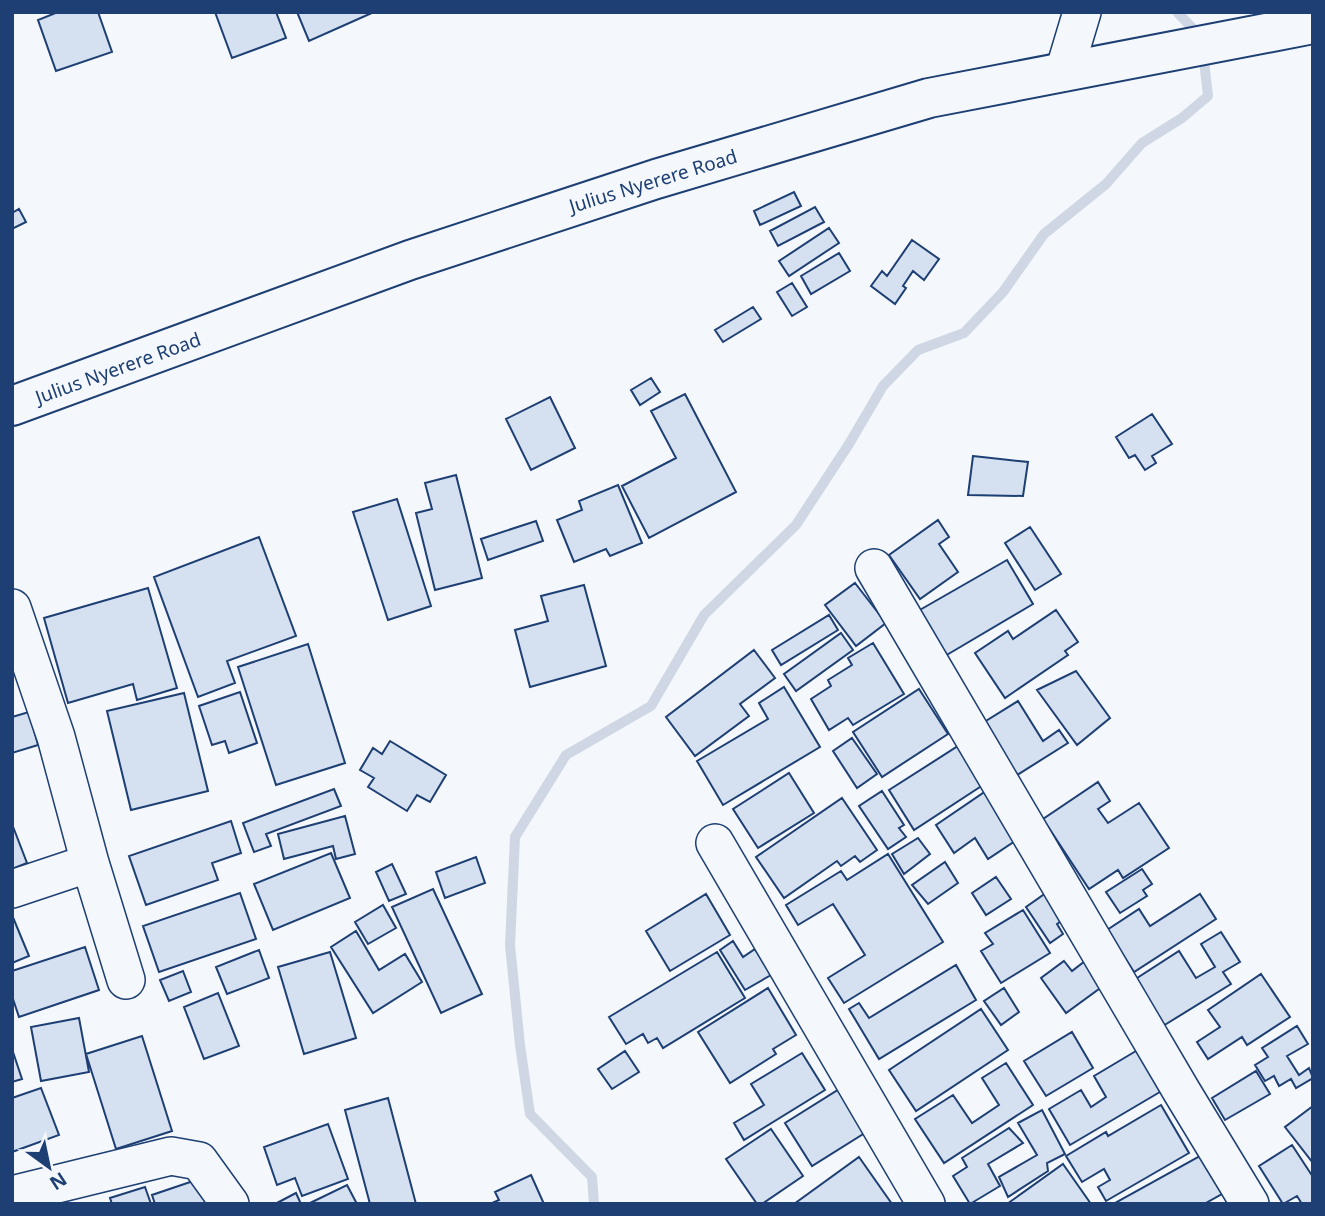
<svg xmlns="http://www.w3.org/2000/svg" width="1325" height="1216" viewBox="0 0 1325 1216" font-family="'Noto Sans',sans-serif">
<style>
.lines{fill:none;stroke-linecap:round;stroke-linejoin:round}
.stream{stroke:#cfd7e4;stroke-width:10}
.building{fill:#d5e0f0;stroke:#1d3f73;stroke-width:2}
.minor-casing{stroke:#1d3f73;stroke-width:40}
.highway-casing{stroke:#1d3f73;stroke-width:42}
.minor{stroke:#f4f7fb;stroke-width:37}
.highway{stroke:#f4f7fb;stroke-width:38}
.labels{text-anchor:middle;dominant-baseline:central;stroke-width:5;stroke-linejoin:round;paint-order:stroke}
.street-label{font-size:19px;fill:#1d3f73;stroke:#f4f7fb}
</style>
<rect width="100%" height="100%" fill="#f4f7fb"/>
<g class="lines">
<path class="stream" d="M 1177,12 L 1201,37
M 594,1204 L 592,1177 L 530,1114 L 520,1045 L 510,945 L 515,837 L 566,755 L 651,706 L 704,615 L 796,525 L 849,444 L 883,386 L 918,350 L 964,333 L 1003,292 L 1044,234 L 1106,184 L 1142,143 L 1182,118 L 1208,96 L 1203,52"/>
</g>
<path class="building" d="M 58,12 L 98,12 L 112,52 L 56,71 L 38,20 Z
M 215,12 L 276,12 L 286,38 L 232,58 Z
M 297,12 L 374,12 L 309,41 Z
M 794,192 L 801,206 L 760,225 L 754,211 Z
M 815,207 L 824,222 L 778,246 L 770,231 Z
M 19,209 L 26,222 L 12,229 L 12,213 Z
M 829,228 L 839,243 L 789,276 L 779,261 Z
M 912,240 L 939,259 L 924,280 L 913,271 L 903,286 L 906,288 L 895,304 L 871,286 L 882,271 L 887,276 Z
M 839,253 L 850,271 L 811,294 L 801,276 Z
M 792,283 L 807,307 L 792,316 L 777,292 Z
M 753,307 L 761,319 L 723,342 L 715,330 Z
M 651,378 L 660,392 L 640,405 L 631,390 Z
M 685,394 L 736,492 L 649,538 L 622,486 L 676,458 L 651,411 Z
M 550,397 L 575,448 L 531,470 L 506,419 Z
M 1152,414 L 1172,444 L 1152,456 L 1156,463 L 1145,470 L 1135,455 L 1129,458 L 1116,437 Z
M 973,456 L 1028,462 L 1023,496 L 968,495 Z
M 456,475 L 482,578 L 435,590 L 416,513 L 432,509 L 425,483 Z
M 618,485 L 642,543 L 610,556 L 606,549 L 574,562 L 557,520 L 582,510 L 579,501 Z
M 397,499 L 431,606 L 388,620 L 353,512 Z
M 938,520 L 949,537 L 939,544 L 958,572 L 920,599 L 889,555 Z
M 536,521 L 543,541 L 488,560 L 481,539 Z
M 1030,527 L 1061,574 L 1035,590 L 1005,543 Z
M 259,537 L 296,636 L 227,661 L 235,683 L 198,697 L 154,577 Z
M 1007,560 L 1033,604 L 945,656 L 918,611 Z
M 855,583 L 886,623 L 856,646 L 825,605 Z
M 584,585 L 606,666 L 530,687 L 515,630 L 548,621 L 541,596 Z
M 148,588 L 177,688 L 137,700 L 133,684 L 68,703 L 44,618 Z
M 1056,610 L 1078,642 L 1065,651 L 1068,655 L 1005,698 L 975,653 L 1008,631 L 1013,639 Z
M 829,615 L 838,630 L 781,665 L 772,650 Z
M 841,633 L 853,650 L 796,691 L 784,674 Z
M 873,643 L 904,694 L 853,725 L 848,718 L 829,730 L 811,699 L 831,686 L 828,680 L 852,665 L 848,658 Z
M 308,644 L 345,763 L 276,785 L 238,667 Z
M 754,650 L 775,678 L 740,704 L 749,716 L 695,756 L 666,717 Z
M 1076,671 L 1110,718 L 1077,745 L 1037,690 Z
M 784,687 L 820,747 L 723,805 L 697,761 L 768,719 L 759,703 Z
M 919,689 L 948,734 L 882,777 L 853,732 Z
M 240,692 L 257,743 L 229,753 L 225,741 L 212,745 L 199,706 Z
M 184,693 L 208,791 L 131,810 L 107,711 Z
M 1018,701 L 1043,741 L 1059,730 L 1068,743 L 1014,777 L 981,724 Z
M 29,712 L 38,745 L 12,753 L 12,717 Z
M 852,738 L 877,774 L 857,788 L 833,751 Z
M 390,741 L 446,775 L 430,802 L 417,795 L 407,811 L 368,787 L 374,778 L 360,770 L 373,748 L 382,754 Z
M 958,746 L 983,785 L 914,830 L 889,790 Z
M 789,773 L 814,813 L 758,848 L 733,809 Z
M 1098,782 L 1110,801 L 1098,809 L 1108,823 L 1139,803 L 1169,848 L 1123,878 L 1118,870 L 1089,889 L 1043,819 Z
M 334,789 L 341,806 L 266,834 L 271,846 L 254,852 L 243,823 Z
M 882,791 L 904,825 L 899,828 L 906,837 L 888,849 L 859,806 Z
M 986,791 L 1018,839 L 988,859 L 975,838 L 954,853 L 936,825 Z
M 842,798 L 877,850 L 860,862 L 855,856 L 841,866 L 837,861 L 784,898 L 756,857 Z
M 345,816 L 355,854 L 336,859 L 333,846 L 284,859 L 278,834 Z
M 231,821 L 241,853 L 212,863 L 218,880 L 146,905 L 129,856 Z
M 12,824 L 27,863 L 12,869 Z
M 918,838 L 930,854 L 904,874 L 892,854 Z
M 331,853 L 350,898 L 273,930 L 254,884 Z
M 888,854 L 943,942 L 844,1003 L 828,978 L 865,955 L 833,904 L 798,925 L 786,905 L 841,871 L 847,880 Z
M 476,857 L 485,883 L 445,898 L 436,872 Z
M 945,862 L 958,883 L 928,904 L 912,885 Z
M 392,864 L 406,894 L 389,901 L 376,872 Z
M 1142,869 L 1152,884 L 1143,890 L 1147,896 L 1120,913 L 1106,892 Z
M 996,877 L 1011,899 L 986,915 L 972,893 Z
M 433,889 L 482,994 L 441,1013 L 392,907 Z
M 240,893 L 256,939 L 159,972 L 143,926 Z
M 1046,893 L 1064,919 L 1057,924 L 1063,934 L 1050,943 L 1026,907 Z
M 706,894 L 730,935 L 670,971 L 646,931 Z
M 1200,894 L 1216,919 L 1134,972 L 1107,930 L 1139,909 L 1150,926 Z
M 383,905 L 396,928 L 368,944 L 355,922 Z
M 1023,910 L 1050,953 L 1001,983 L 981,951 L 993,944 L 985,933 Z
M 12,915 L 29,956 L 12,963 Z
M 356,931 L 379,970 L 405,954 L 422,982 L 373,1013 L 331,947 Z
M 1221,932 L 1240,962 L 1223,972 L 1231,984 L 1163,1026 L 1134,980 L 1179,951 L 1196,978 L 1215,967 L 1201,944 Z
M 733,941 L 743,957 L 755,949 L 771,975 L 745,990 L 720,950 Z
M 85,947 L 99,990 L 19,1017 L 12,996 L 12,971 Z
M 259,950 L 269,978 L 227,994 L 216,967 Z
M 330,952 L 356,1038 L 304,1054 L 278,967 Z
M 717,952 L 745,998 L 663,1048 L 657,1038 L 648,1043 L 643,1034 L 626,1044 L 609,1017 Z
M 1064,961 L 1072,971 L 1085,961 L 1103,986 L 1066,1013 L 1041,978 Z
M 956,965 L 976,1000 L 879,1059 L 849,1009 L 859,1003 L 869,1018 Z
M 183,971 L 191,992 L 169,1001 L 160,980 Z
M 1261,974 L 1290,1017 L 1247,1045 L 1242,1037 L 1208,1059 L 1197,1042 L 1220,1027 L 1208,1010 Z
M 768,988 L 796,1035 L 773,1049 L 776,1054 L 730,1083 L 698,1032 Z
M 1004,988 L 1019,1012 L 1001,1025 L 984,1001 Z
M 218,993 L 239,1046 L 204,1059 L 184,1007 Z
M 981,1009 L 1008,1050 L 916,1111 L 889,1070 Z
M 79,1018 L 89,1072 L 41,1081 L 31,1027 Z
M 1297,1026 L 1308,1044 L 1287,1056 L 1299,1075 L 1309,1068 L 1313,1078 L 1296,1088 L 1291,1079 L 1279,1086 L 1274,1076 L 1265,1081 L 1255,1065 L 1268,1057 L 1262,1048 Z
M 1072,1032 L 1093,1068 L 1046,1096 L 1024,1061 Z
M 142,1036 L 172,1131 L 116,1149 L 86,1054 Z
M 1141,1048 L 1165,1089 L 1070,1145 L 1049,1109 L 1081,1090 L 1091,1107 L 1106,1097 L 1094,1076 Z
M 12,1049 L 22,1079 L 12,1082 Z
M 625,1051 L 639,1072 L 612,1089 L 598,1069 Z
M 802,1053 L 825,1090 L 744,1140 L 734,1123 L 764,1105 L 751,1084 Z
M 1006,1063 L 1033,1105 L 944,1163 L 915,1119 L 953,1095 L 972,1123 L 999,1105 L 982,1078 Z
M 1256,1071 L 1270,1094 L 1225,1120 L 1212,1098 Z
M 41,1088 L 59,1135 L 12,1152 L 12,1098 Z
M 841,1088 L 868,1131 L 812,1166 L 785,1123 Z
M 388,1098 L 416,1204 L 370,1204 L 345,1110 Z
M 1161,1105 L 1189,1153 L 1106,1201 L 1098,1187 L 1110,1180 L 1104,1169 L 1082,1182 L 1066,1156 L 1106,1132 L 1108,1136 Z
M 1313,1106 L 1313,1163 L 1285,1127 Z
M 1042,1110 L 1065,1154 L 1047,1163 L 1048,1171 L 1008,1197 L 999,1177 L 1037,1155 L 1018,1123 Z
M 328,1124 L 348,1179 L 302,1196 L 295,1178 L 277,1185 L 264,1147 Z
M 1009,1128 L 1023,1143 L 988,1164 L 1000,1186 L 970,1204 L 953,1176 L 967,1167 L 962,1158 Z
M 771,1129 L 803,1176 L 762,1204 L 757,1204 L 726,1159 Z
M 1292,1145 L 1313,1177 L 1313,1204 L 1302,1204 L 1297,1196 L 1283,1204 L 1259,1166 Z
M 1207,1152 L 1229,1190 L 1204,1204 L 1113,1204 Z
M 859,1157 L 892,1204 L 794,1204 Z
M 1063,1164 L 1091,1204 L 1007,1204 Z
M 531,1175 L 544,1204 L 490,1204 L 499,1200 L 495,1192 Z
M 199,1179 L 207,1204 L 155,1204 L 152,1195 Z
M 347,1185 L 357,1204 L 308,1204 Z
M 145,1187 L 151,1204 L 112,1204 L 110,1198 Z
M 296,1193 L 301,1204 L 275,1204 Z"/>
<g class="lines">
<g class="minor-casing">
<path id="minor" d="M 1064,72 L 1082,12
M 874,568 L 1182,1092 L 1250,1204
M 12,608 L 56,737 L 90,863 L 126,980
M 715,843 L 926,1204
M 12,889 L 90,863
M 12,1195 L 171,1156 L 199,1161 L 230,1204"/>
</g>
<g class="highway-casing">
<path id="highway" d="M 12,406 L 410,260 L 656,179 L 929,98 L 1313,24"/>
</g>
<use href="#minor" class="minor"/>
<use href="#highway" class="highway"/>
</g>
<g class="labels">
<g class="street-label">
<text transform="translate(653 181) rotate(-17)">Julius Nyerere Road</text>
<text transform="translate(118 368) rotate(-20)">Julius Nyerere Road</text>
</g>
</g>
<rect width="1325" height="1216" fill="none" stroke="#1d3f73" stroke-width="28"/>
<g transform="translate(49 1167) rotate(147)" stroke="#f4f7fb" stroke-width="5" paint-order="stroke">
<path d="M0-5L12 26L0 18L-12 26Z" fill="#1d3f73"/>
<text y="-10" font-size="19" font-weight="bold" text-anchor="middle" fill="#1d3f73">N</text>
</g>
</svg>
